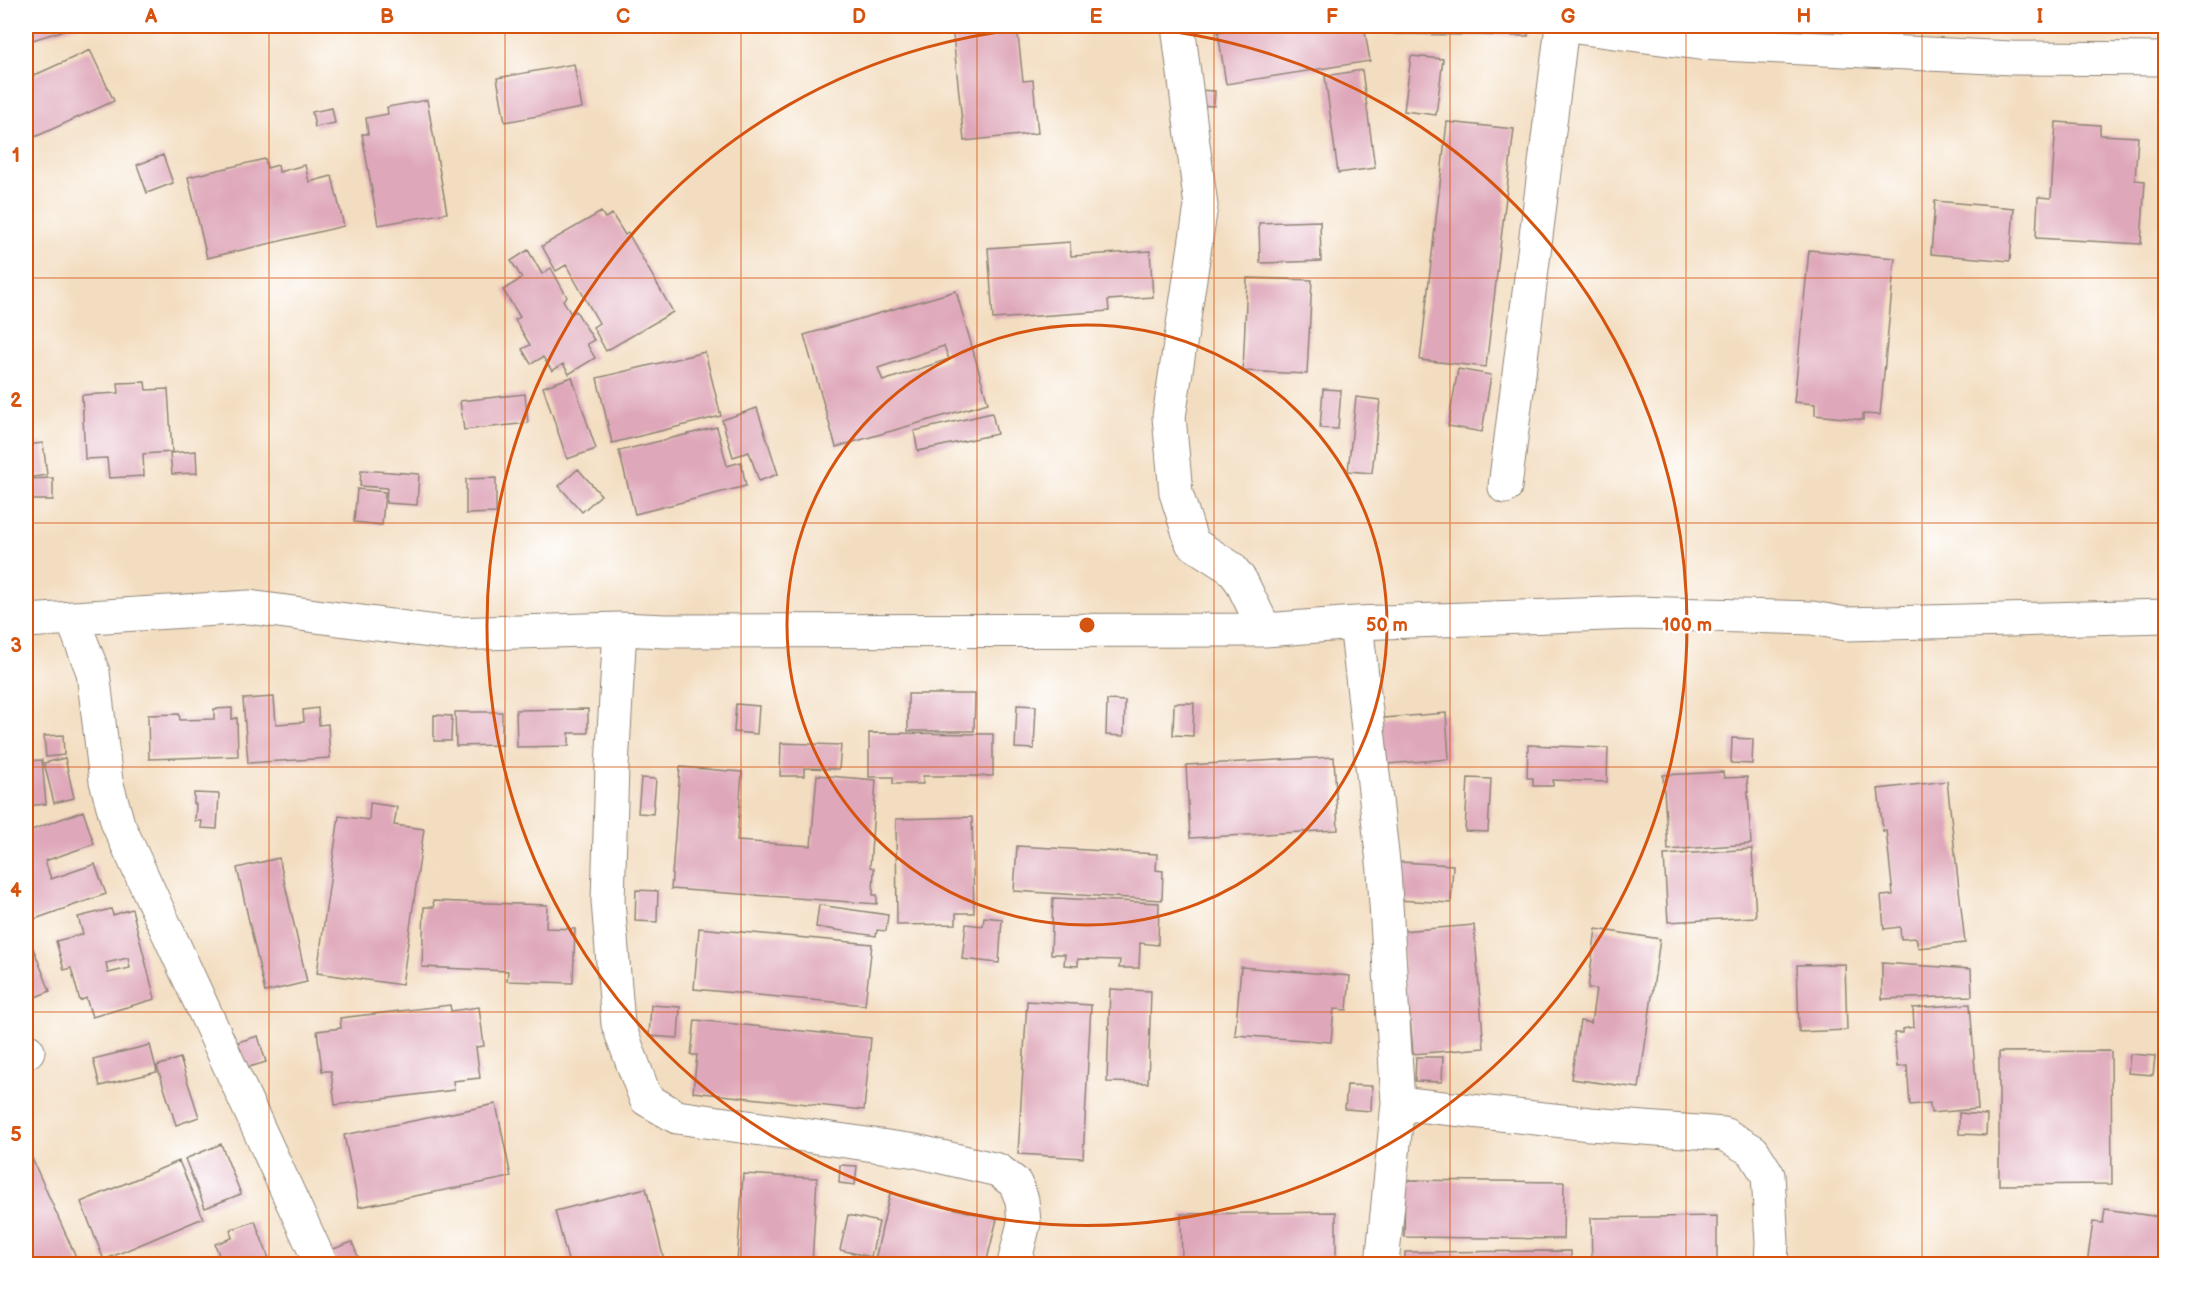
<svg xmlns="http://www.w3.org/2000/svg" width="2191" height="1290" viewBox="0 0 2191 1290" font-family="'Balsamiq Sans',sans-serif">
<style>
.building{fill:#dfa8ba;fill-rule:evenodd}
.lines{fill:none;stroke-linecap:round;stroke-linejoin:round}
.street-casing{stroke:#8f8476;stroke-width:35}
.street{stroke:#fff;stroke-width:33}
.grid{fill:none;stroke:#d5540f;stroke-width:1.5;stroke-opacity:0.55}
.ring{fill:none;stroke:#d5540f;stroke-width:3}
.centre{fill:#d5540f;stroke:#fff;stroke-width:3}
.ring-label{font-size:18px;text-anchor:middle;font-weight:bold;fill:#d5540f;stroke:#fff;stroke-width:5;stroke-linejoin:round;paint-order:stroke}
.neatline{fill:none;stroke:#d5540f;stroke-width:2}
.grid-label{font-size:20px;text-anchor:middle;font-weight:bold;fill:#d5540f}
</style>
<rect width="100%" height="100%" fill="#fff"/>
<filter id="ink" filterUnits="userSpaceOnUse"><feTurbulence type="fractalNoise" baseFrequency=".0167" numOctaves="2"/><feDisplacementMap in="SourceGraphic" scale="12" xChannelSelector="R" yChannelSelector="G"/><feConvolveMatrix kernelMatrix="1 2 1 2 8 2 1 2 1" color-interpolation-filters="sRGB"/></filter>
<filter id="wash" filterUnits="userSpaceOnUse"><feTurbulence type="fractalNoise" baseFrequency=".008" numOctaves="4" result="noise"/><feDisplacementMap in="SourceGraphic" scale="24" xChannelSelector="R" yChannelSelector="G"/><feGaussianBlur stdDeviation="1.35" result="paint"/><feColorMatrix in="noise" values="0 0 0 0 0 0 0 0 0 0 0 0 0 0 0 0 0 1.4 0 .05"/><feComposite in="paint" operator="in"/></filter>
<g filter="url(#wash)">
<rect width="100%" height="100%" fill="#f3ddc0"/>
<g id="blocks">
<path class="building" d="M 26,26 L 78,26 L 26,42 Z
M 952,26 L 1017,26 L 1023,81 L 1033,80 L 1038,133 L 964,141 Z
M 1257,26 L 1364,26 L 1370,61 L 1226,84 L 1218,32 Z
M 1396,26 L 1528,26 L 1528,36 L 1395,34 Z
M 1788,26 L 1828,26 L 1828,29 L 1788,28 Z
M 90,50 L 114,101 L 35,137 L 26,117 L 26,79 Z
M 1411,56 L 1443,59 L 1436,115 L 1404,111 Z
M 574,64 L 582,108 L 505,122 L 497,78 Z
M 1362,70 L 1375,168 L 1338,173 L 1325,76 Z
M 1195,90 L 1215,91 L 1214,106 L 1194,105 Z
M 427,100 L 447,213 L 378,225 L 362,134 L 368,134 L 366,118 L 388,114 L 387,107 Z
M 332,108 L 335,123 L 315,127 L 312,112 Z
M 1447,122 L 1514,129 L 1486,367 L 1420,360 Z
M 2056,122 L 2100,125 L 2100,135 L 2138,137 L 2135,180 L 2145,181 L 2141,244 L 2036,238 L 2038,197 L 2051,198 Z
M 163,155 L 173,183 L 147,193 L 137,165 Z
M 265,159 L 267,168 L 278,165 L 279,172 L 305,165 L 309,182 L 332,176 L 344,226 L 207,258 L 188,177 Z
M 1935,201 L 2014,208 L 2010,261 L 1931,254 Z
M 601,212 L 605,218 L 612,214 L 625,235 L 628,233 L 673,312 L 606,351 L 593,327 L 599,323 L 566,265 L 556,271 L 542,246 Z
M 1320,221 L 1321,261 L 1260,263 L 1259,223 Z
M 1070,242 L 1071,256 L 1150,251 L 1153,297 L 1108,300 L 1109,311 L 993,319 L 988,248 Z
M 528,250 L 542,274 L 551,268 L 567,297 L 563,300 L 571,314 L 576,311 L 594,340 L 587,344 L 595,358 L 569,374 L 563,364 L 552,371 L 543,357 L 531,364 L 522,349 L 530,345 L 515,320 L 520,317 L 503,290 L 522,278 L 511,261 Z
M 1809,250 L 1895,258 L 1880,415 L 1863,414 L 1863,420 L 1815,415 L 1815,404 L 1794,402 Z
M 1247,278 L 1312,280 L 1307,374 L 1243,371 Z
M 956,291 L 988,403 L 836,447 L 804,335 ZM 944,346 L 949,359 L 883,381 L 878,368 Z
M 705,352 L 721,416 L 612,443 L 597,378 Z
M 1458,369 L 1491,375 L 1482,432 L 1448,426 Z
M 572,377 L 596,449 L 567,459 L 543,387 Z
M 145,382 L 146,390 L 168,389 L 172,452 L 143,454 L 144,476 L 109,478 L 107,458 L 85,459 L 82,395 L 119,393 L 118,383 Z
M 1323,389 L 1341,390 L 1338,429 L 1320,428 Z
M 525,394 L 528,423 L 464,430 L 460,401 Z
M 1356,397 L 1380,400 L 1372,473 L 1348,471 Z
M 757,408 L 778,474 L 759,481 L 749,452 L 733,457 L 722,420 Z
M 992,413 L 997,434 L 918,451 L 914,431 Z
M 717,427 L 727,466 L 741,462 L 746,486 L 635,514 L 619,451 Z
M 43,443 L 47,475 L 26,478 L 26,445 Z
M 196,451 L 197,473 L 172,474 L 170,453 Z
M 578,469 L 601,495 L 582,512 L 559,486 Z
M 361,470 L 419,474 L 417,505 L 386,503 L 387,488 L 360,486 Z
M 53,478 L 53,500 L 26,500 L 26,479 Z
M 496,478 L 496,513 L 466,514 L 466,479 Z
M 357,489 L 385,492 L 382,525 L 354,522 Z
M 908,694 L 975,694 L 974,731 L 908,731 Z
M 274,697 L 276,724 L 304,722 L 303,710 L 318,708 L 319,725 L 328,724 L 330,758 L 248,763 L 243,699 Z
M 1107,700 L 1125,701 L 1124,736 L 1106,735 Z
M 1174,703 L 1194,703 L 1193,736 L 1173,735 Z
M 736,704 L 759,706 L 757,734 L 734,732 Z
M 1017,705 L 1036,706 L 1034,749 L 1015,748 Z
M 232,708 L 232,719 L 237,718 L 238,756 L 149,759 L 148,715 L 179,714 L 180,720 L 214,719 L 214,709 Z
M 588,709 L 588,733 L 569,733 L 569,746 L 517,747 L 516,710 Z
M 455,712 L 502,712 L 502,745 L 456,746 Z
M 1446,713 L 1449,759 L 1375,765 L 1372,719 Z
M 434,715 L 452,716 L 451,741 L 434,741 Z
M 869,733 L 993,734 L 993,776 L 923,776 L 923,784 L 893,784 L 893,777 L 869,777 Z
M 63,735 L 64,755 L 46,757 L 44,736 Z
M 1732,738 L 1753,739 L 1752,764 L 1731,763 Z
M 781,743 L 841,745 L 839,769 L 804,768 L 804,776 L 780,776 Z
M 1528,745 L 1608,748 L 1607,782 L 1553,780 L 1553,786 L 1533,786 L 1533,778 L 1527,778 Z
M 1334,757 L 1338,830 L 1190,838 L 1186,765 Z
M 65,758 L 74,798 L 54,803 L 44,763 Z
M 42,760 L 46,804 L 26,806 L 26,761 Z
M 680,767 L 742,772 L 737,841 L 811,846 L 817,775 L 876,780 L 870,867 L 874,868 L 873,895 L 877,895 L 877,904 L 671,889 Z
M 1723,772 L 1724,778 L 1747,777 L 1751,844 L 1668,850 L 1663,775 Z
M 641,778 L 656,779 L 653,814 L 638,813 Z
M 1468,778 L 1491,779 L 1488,832 L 1465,831 Z
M 1947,781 L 1965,943 L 1918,948 L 1916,938 L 1901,939 L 1900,927 L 1884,929 L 1881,896 L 1893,895 L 1886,830 L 1883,831 L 1878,789 Z
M 194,793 L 219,794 L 217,829 L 201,828 L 202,821 L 195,821 L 196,804 L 194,804 Z
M 370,803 L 397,807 L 394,825 L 424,829 L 402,985 L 317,973 L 339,816 L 369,820 Z
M 83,811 L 94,844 L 45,861 L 51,879 L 95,864 L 106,894 L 32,920 L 26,902 L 26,832 Z
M 972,817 L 974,913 L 956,913 L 956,924 L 897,925 L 896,819 Z
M 1017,846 L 1157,854 L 1156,870 L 1163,871 L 1162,900 L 1014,891 Z
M 1752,849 L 1756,917 L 1668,922 L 1664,855 Z
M 279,858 L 307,982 L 265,992 L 237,868 Z
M 1399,862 L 1453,865 L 1451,903 L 1397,900 Z
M 636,890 L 658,891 L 657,922 L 635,921 Z
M 1053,898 L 1159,903 L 1158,945 L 1140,943 L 1139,968 L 1119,968 L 1120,960 L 1078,959 L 1078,966 L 1064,965 L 1065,954 L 1051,954 Z
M 433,901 L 547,905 L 546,928 L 575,929 L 573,983 L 507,981 L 508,971 L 422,967 L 424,907 L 434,907 Z
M 819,905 L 888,915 L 886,931 L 877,930 L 876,936 L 816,927 Z
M 111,909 L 113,915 L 132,909 L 155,999 L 92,1017 L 86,998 L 80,1001 L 71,968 L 64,970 L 56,941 L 83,934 L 78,917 ZM 128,958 L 130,968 L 108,973 L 106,963 Z
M 984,917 L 1002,919 L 999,963 L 962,959 L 966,924 L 983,926 Z
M 1474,925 L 1484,1048 L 1413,1054 L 1410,1017 L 1404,1018 L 1402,931 Z
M 699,928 L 872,944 L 865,1005 L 694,989 Z
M 1596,929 L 1660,939 L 1639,1088 L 1571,1079 L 1580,1021 L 1591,1023 L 1596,989 L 1588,988 Z
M 26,930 L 50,991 L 26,1001 Z
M 1882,963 L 1971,969 L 1972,996 L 1882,999 Z
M 1845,964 L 1847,1030 L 1799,1032 L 1797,965 Z
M 1241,967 L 1350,976 L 1347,1010 L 1334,1009 L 1331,1042 L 1235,1035 Z
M 1110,989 L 1151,991 L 1148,1083 L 1107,1082 Z
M 1027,1001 L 1091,1005 L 1083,1158 L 1018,1154 Z
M 1970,1004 L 1978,1109 L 1931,1113 L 1930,1103 L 1910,1105 L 1907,1066 L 1897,1067 L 1894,1033 L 1903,1033 L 1903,1029 L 1914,1027 L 1913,1008 Z
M 450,1005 L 451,1011 L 479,1007 L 484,1046 L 476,1047 L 480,1078 L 453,1081 L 454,1090 L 335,1105 L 331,1071 L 322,1071 L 317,1031 L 341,1028 L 340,1018 Z
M 651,1005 L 680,1007 L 678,1038 L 649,1036 Z
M 695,1020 L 871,1038 L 864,1110 L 693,1092 L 697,1055 L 691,1055 Z
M 258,1036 L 266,1062 L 246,1068 L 238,1042 Z
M 150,1045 L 157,1072 L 100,1086 L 93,1059 Z
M 2111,1051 L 2112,1184 L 1999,1185 L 1999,1052 Z
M 2130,1054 L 2155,1056 L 2153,1075 L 2128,1073 Z
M 1416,1057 L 1443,1057 L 1442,1082 L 1415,1081 Z
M 180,1058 L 199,1117 L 176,1125 L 157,1066 Z
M 1347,1085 L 1372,1086 L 1371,1111 L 1345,1109 Z
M 496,1104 L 511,1177 L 359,1207 L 344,1135 Z
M 1959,1113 L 1987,1115 L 1986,1135 L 1959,1134 Z
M 221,1144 L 241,1194 L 205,1208 L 185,1159 Z
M 26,1145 L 79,1264 L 26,1264 Z
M 179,1161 L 203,1218 L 104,1260 L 81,1202 Z
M 840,1165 L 857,1166 L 855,1185 L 839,1183 Z
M 743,1174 L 817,1178 L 812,1264 L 737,1264 Z
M 1405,1180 L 1564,1182 L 1563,1239 L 1404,1237 Z
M 646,1188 L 665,1264 L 569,1264 L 555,1211 Z
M 890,1193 L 997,1219 L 986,1264 L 895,1264 L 875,1260 Z
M 2105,1209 L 2166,1218 L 2166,1264 L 2087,1264 L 2093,1222 L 2103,1223 Z
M 1336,1212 L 1336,1264 L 1182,1264 L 1181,1214 Z
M 848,1215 L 879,1222 L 871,1257 L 840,1250 Z
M 1717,1216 L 1717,1264 L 1592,1264 L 1591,1218 Z
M 255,1221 L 271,1264 L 222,1264 L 215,1244 L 232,1238 L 230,1230 Z
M 352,1242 L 361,1264 L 337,1264 L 331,1250 Z
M 1571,1251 L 1571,1264 L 1405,1264 L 1405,1252 Z"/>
</g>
</g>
<g filter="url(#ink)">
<use href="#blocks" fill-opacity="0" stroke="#8f8476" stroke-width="1.5"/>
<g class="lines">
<g class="street-casing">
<path id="street" d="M 1178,26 L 1201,206 L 1169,417 L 1176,493 L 1192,543 L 1231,568 L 1241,581 L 1265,630
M 1568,26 L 1699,43 L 2012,58 L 2166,59
M 1505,487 L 1562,26
M 72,618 L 93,672 L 106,781 L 118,824 L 321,1264
M 26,621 L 249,607 L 452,634 L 620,629 L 665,631 L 1265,630 L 1356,623 L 1634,613 L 1812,618 L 1846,624 L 2166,616
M 1356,623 L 1384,871 L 1398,1103 L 1382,1264
M 620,629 L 612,766 L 608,901 L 618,1024 L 646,1099 L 677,1117 L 916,1151 L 998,1170 L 1015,1183 L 1022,1200 L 1024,1223 L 1014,1264
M 26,1051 L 28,1051
M 1398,1103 L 1590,1124 L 1724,1134 L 1753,1151 L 1768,1175 L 1772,1242 L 1771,1264"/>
</g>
<use href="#street" class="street"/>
</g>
</g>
<path class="grid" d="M 269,26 L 269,1264M 505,26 L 505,1264M 741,26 L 741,1264M 977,26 L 977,1264M 1214,26 L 1214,1264M 1450,26 L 1450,1264M 1686,26 L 1686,1264M 1922,26 L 1922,1264M 26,278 L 2166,278M 26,523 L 2166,523M 26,767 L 2166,767M 26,1012 L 2166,1012"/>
<g class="ring">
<circle cx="1087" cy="625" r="300"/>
<path d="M1113 26A600 600 0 1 1 1061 26"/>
</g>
<circle cx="1087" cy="625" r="9" class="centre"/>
<g class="ring-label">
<text x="1387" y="631">50 m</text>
<text x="1687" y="631">100 m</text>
</g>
<rect width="2191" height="1290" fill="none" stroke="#fff" stroke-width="66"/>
<rect x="33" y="33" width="2125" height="1224" class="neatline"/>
<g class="grid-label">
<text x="151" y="23">A</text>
<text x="387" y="23">B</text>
<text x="623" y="23">C</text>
<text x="859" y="23">D</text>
<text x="1096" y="23">E</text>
<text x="1332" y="23">F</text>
<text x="1568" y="23">G</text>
<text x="1804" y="23">H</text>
<text x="2040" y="23">I</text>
<text x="16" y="162">1</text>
<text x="16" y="407">2</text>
<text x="16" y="652">3</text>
<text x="16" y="897">4</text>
<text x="16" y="1141">5</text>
</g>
</svg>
